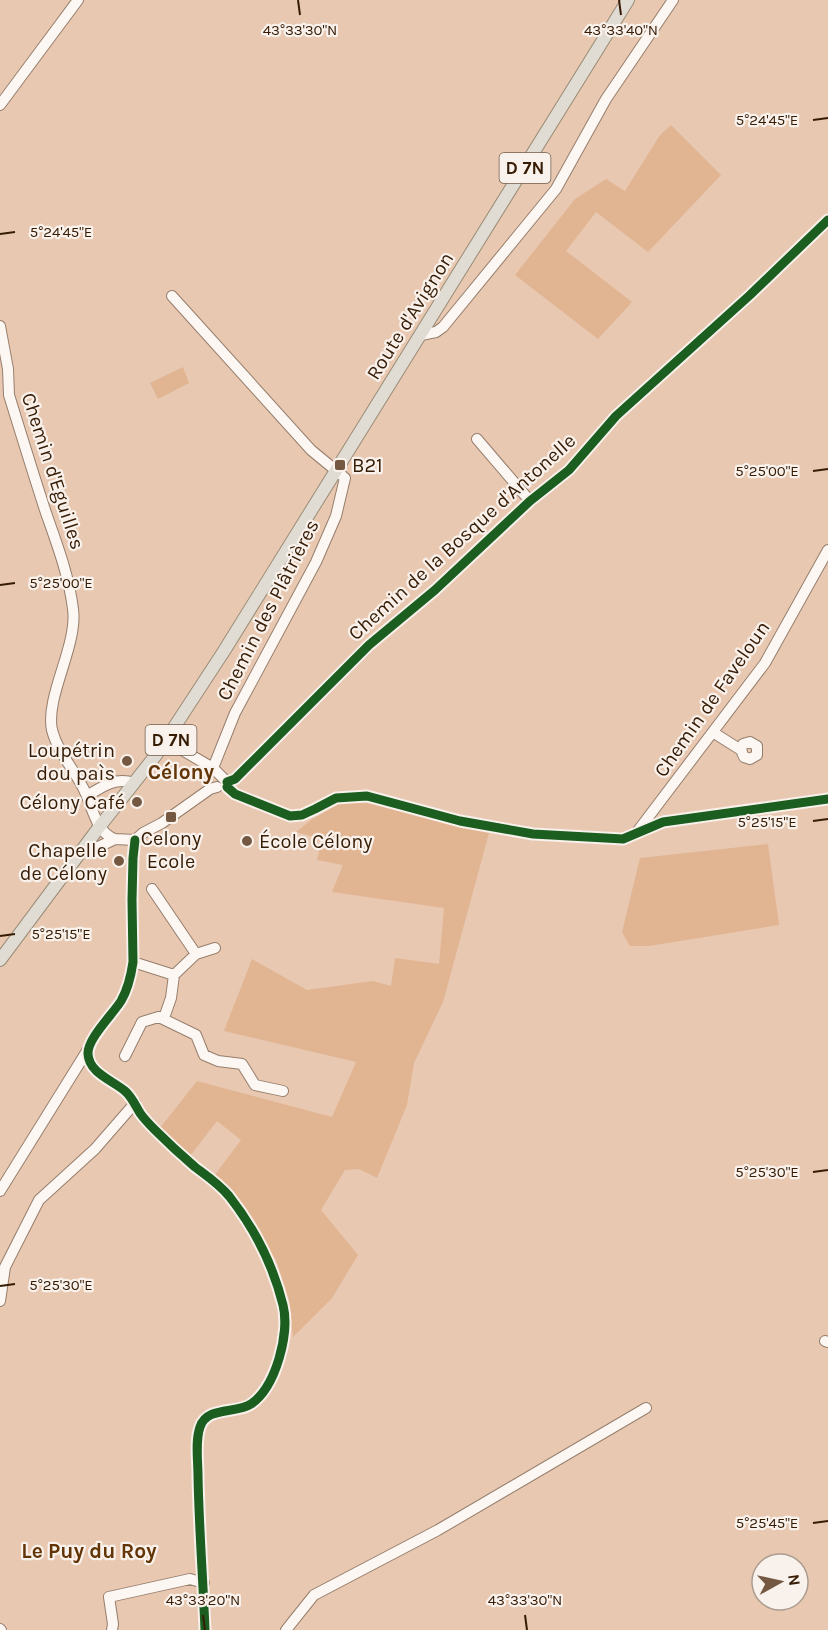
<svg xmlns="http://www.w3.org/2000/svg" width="828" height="1630" viewBox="0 0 828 1630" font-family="Karla,sans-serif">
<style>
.green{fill:#e1b492}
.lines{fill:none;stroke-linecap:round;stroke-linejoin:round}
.minor-casing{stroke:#967e6c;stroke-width:12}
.major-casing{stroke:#9a8c76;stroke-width:14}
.minor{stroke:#fcf7f3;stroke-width:10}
.major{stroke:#e0dcd4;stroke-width:12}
.cycleway-casing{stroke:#f9f2ec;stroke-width:13}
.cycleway{stroke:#1b5e20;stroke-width:9}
.ticks{fill:none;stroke:#371c05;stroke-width:2}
.poi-dot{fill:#755841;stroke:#f9f2ec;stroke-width:2}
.labels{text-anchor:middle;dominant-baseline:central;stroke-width:4.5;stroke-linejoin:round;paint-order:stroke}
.shield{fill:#f9f2ec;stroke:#715c4a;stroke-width:1.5}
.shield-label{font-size:18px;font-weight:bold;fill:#371c05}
.street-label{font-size:20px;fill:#371c05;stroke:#f9f2ec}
.poi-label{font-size:20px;fill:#371c05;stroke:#f9f2ec;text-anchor:end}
.neighbourhood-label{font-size:21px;font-weight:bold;fill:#633406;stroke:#f9f2ec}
.ticks-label{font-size:15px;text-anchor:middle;fill:#371c05;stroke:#f9f2ec;stroke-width:4.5;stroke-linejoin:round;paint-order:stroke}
</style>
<rect width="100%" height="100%" fill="#e8c8b1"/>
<path class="green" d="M 671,125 L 721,175 L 648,252 L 596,212 L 566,251 L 632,302 L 598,339 L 515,275 L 575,199 L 606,179 L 625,191 L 660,135 Z
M 183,367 L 189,383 L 158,399 L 150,383 Z
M 348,799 L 364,800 L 489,833 L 443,1002 L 414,1063 L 407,1105 L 377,1178 L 359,1169 L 345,1170 L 321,1210 L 358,1255 L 332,1298 L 293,1337 L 289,1300 L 276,1260 L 231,1192 L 214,1176 L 241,1140 L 217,1121 L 190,1156 L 160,1128 L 197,1081 L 332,1117 L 356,1062 L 224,1031 L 252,959 L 307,990 L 373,981 L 391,986 L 395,958 L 439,964 L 444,908 L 332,892 L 343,865 L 317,860 L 322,839 L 296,832 L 311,820 Z
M 768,844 L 779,925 L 649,946 L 630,946 L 622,932 L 640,858 Z"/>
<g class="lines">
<g class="minor-casing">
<path id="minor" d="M 0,105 L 78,0
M 172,296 L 311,450 L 345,478 L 336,516 L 316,562 L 235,713 L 213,768
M 0,326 L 8,369 L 9,395 C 21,434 33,473 46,513 C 57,544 69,576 73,609 C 78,645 45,697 52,730 C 58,754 77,772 86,794 C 93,810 97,833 115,839
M 421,335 L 436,332 L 443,327 L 556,189 L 606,99 L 673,0
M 477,439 L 530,501
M 714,733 L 741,750
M 165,740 L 213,768 L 227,782 L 227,787
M 750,742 L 757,746 L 757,755 L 750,759 L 744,757 L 741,750 L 743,744 Z
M 227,782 L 235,779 L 369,645 L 435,590 L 530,501 L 569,470 L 616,416 L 750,295 L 828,220
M 227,787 L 235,794 L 290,816 L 302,815 L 315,809 L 336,798 L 367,796 L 460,821 L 533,834 L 623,839 L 663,822 L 828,799
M 87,796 C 103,786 115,777 134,783
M 637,832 L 765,663 L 828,550
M 135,840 L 133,858 L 132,900 L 133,962 C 131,976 128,989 121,1001 C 113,1014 87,1039 88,1054 C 89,1073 112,1080 125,1091 C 132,1097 135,1105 140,1113 C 144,1119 150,1125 155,1130 C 168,1143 181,1155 195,1167 C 207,1176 219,1184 229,1196 C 255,1229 273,1265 283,1305 C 290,1333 276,1387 251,1404 C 236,1414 207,1406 200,1427 C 195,1441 198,1461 198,1476 C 199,1528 203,1579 205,1630
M 135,840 L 143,833 L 162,823 L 210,789 L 217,787
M 88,852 L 115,839 L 135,840
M 152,889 L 196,954
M 133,962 L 174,975 L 196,954 L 215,948
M 159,1017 L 196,1035 L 204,1055 L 218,1061 L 242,1064 L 255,1085 L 283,1091
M 125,1056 L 142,1022 L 165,1015 L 171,998 L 174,975
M 0,1191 L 87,1051
M 0,1301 L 5,1267 L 39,1200 L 95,1149 L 135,1103
M 825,1341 L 828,1342
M 0,1629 L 1,1630
M 112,1630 L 113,1624 L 109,1597 L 190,1579 L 204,1583
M 286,1630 L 314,1595 L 438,1530 L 646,1408"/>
</g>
<g class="major-casing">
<path id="major" d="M 0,960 L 100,826 L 156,755 L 224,651 L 628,0"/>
</g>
<use href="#minor" class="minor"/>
<use href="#major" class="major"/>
<g class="cycleway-casing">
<path id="cycleway" d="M 227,782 L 235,779 L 369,645 L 435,590 L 530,501 L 569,470 L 616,416 L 750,295 L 828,220
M 227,787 L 235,794 L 290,816 L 302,815 L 315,809 L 336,798 L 367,796 L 460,821 L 533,834 L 623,839 L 663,822 L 828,799
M 135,840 L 133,858 L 132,900 L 133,962 C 131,976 128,989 121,1001 C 113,1014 87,1039 88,1054 C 89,1073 112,1080 125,1091 C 132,1097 135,1105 140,1113 C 144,1119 150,1125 155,1130 C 168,1143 181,1155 195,1167 C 207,1176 219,1184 229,1196 C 255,1229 273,1265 283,1305 C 290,1333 276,1387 251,1404 C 236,1414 207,1406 200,1427 C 195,1441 198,1461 198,1476 C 199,1528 203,1579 205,1630"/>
</g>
<use href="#cycleway" class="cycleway"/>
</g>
<path class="ticks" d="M 298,0 L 300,15M 619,0 L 621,15M 813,120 L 828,118M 0,234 L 15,232M 813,471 L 828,469M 0,585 L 15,583M 813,821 L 828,819M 0,936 L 15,934M 813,1172 L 828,1170M 0,1286 L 15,1284M 813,1523 L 828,1521M 203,1615 L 205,1630M 525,1615 L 527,1630"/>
<g class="poi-dot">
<rect x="334" y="459" width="12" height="12" rx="3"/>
<circle cx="127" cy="761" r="6"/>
<circle cx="137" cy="802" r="6"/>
<rect x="165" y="811" width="12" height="12" rx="3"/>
<circle cx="247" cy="841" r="6"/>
<circle cx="119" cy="861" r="6"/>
</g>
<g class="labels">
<g class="shield">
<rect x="499.5" y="153" width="51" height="30" rx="4.5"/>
<rect x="145.5" y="725" width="51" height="30" rx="4.5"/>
</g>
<g class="shield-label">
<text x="525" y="168">D 7N</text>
<text x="171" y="740">D 7N</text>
</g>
<g class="street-label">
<text transform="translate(410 316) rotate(-58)">Route d'Avignon</text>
<text transform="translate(53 471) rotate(72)">Chemin d'Eguilles</text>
<text transform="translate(462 537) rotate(-42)">Chemin de la Bosque d'Antonelle</text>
<text transform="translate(268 610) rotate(-63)">Chemin des Plâtrières</text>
<text transform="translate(712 699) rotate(-55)">Chemin de Faveloun</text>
</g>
<g class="poi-label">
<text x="352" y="465" text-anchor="start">B21</text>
<text x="115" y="750">Loupétrin<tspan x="115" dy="23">dou paìs</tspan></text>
<text x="125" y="802">Célony Café</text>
<text x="171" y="838" text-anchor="middle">Celony<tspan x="171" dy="23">Ecole</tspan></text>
<text x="259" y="841" text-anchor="start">École Célony</text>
<text x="107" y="850">Chapelle<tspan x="107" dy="23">de Célony</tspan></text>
</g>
<g class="neighbourhood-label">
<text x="181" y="772">Célony</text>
<text x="89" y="1551">Le Puy du Roy</text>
</g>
</g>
<g class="ticks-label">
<text x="300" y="35">43°33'30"N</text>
<text x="621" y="35">43°33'40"N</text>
<text x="767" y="125">5°24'45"E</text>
<text x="61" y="237">5°24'45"E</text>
<text x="767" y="476">5°25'00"E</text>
<text x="61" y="588">5°25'00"E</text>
<text x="767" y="827">5°25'15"E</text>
<text x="61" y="939">5°25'15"E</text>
<text x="767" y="1177">5°25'30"E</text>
<text x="61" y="1290">5°25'30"E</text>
<text x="767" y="1528">5°25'45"E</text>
<text x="203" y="1605">43°33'20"N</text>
<text x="525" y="1605">43°33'30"N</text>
</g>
<g transform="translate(780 1582) rotate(82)"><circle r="28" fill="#f9f2ec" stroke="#ab9c90" stroke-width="1.5"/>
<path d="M0-4.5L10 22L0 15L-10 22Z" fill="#755841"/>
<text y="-9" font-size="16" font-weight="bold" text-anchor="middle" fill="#371c05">N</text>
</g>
</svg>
